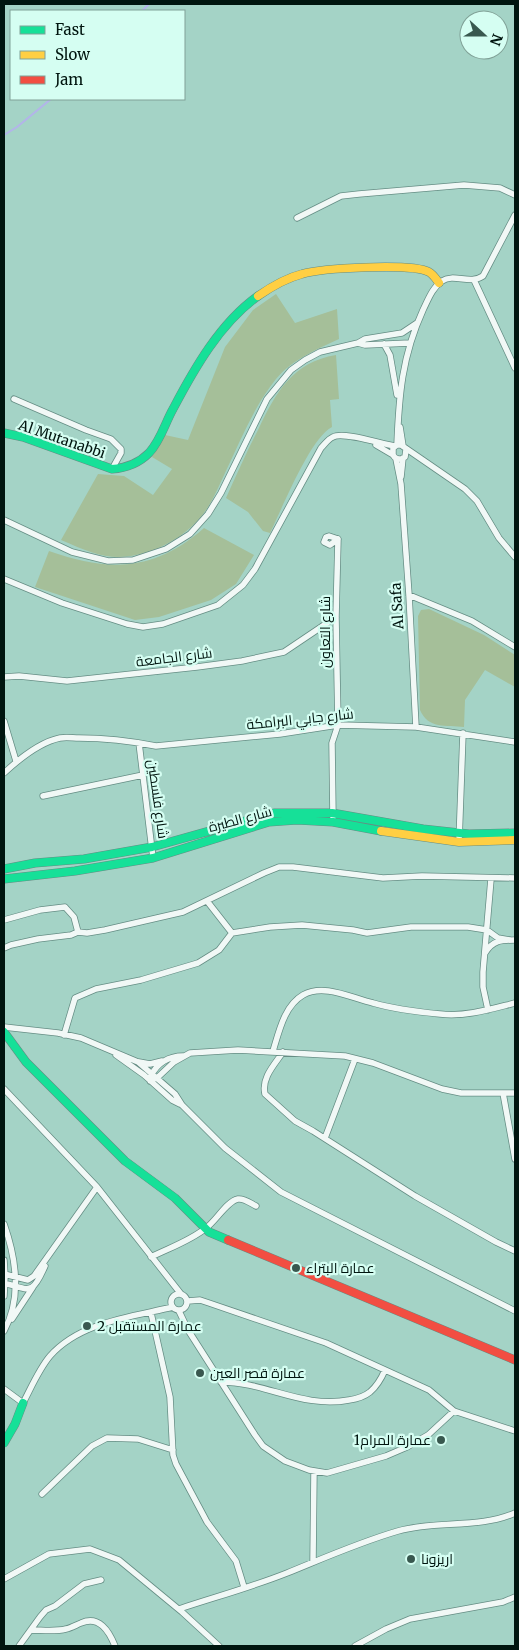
<svg xmlns="http://www.w3.org/2000/svg" width="519" height="1650" viewBox="0 0 519 1650" font-family="Merriweather,Cairo,serif">
<style>
.green{fill:#a5bf99}
.lines{fill:none;stroke-linecap:round;stroke-linejoin:round}
.stream{stroke:#b3b4ea;stroke-width:2}
.street-casing{stroke:#658d84;stroke-width:7}
.fast-casing{stroke:#658d84;stroke-width:9}
.slow-casing{stroke:#658d84;stroke-width:9}
.jam-casing{stroke:#658d84;stroke-width:9}
.street{stroke:#f1f8f6;stroke-width:5.5}
.fast{stroke:#16e098;stroke-width:8}
.slow{stroke:#ffcf43;stroke-width:8}
.jam{stroke:#f24e42;stroke-width:8}
.poi-dot{fill:#39584f;stroke:#d5fef2;stroke-width:2}
.labels{text-anchor:middle;dominant-baseline:central;stroke-width:4.5;stroke-linejoin:round;paint-order:stroke}
.street-label{font-size:14px;fill:#00150f;stroke:#d5fef2}
.poi-label{font-size:14px;fill:#00150f;stroke:#d5fef2;text-anchor:start}
</style>
<rect width="100%" height="100%" fill="#a4d3c6"/>
<path class="green" d="M 276,294 L 295,323 L 337,309 L 339,339 C 316,350 293,359 276,379 C 254,406 240,442 225,473 C 218,488 211,506 199,519 C 188,532 171,543 156,549 C 116,564 98,556 61,540 L 98,474 L 124,476 L 153,495 L 172,469 L 152,457 L 165,435 L 188,440 L 225,347 L 253,310 Z
M 336,355 L 339,399 L 330,400 L 332,427 C 310,438 282,509 270,533 L 263,531 L 248,512 L 226,498 C 237,474 247,451 259,428 C 276,392 293,362 336,355 Z
M 204,528 L 254,555 L 236,584 L 211,600 L 159,617 L 135,620 L 35,587 L 49,551 C 108,572 154,572 204,528 Z
M 429,609 L 484,635 L 515,655 L 515,687 L 485,670 L 465,700 L 464,727 C 446,725 428,729 420,710 L 418,616 L 421,610 Z"/>
<g class="lines">
<path class="stream" d="M 142,11 L 149,4
M 4,135 L 17,127 L 51,99"/>
<g class="street-casing">
<path id="street" d="M 297,218 L 341,196 L 359,194 L 464,185 L 500,188 L 515,195
M 474,280 L 515,368
M 358,343 L 365,345 L 410,343
M 384,344 L 390,355 L 397,395
M 14,399 L 86,430 L 111,439 L 121,449 L 121,453 L 112,469
M 400,427 L 403,446
M 376,445 L 393,455
M 397,445 C 399,395 402,356 423,310 C 428,300 432,288 442,281 C 454,273 470,285 483,276 L 515,215
M 406,450 L 405,457 C 401,460 396,460 393,455 L 393,448 L 397,445 L 401,445 L 465,489 L 477,501 L 499,538 L 515,557
M 396,459 L 401,484 L 409,595 L 416,727
M 401,477 L 403,458
M 4,520 L 72,552 L 108,561 L 133,560 L 166,549 L 190,534 L 208,514 L 221,493 L 267,399 L 291,370 L 305,360 L 320,352 L 358,343 L 365,339 L 402,333 L 417,323
M 4,579 L 62,603 L 127,624 L 143,627 L 163,624 L 218,605 L 243,585 L 255,569 L 321,448 C 325,444 328,439 333,437 C 343,431 381,444 395,446
M 409,595 L 472,621 L 515,647
M 4,677 L 19,676 L 67,681 L 197,667 L 242,661 L 284,652 L 336,617
M 4,721 L 16,761
M 139,743 L 153,858
M 4,773 C 18,760 40,742 60,738 C 66,737 73,738 79,738 C 105,738 131,741 156,746 L 280,734 L 338,725 L 416,727 L 515,742
M 43,796 L 143,775
M 333,817 L 332,743 L 338,725 L 336,617 L 338,539 L 329,536 L 326,537 L 324,542 L 330,545 L 338,539
M 459,842 L 463,733
M 207,901 L 232,933
M 4,920 L 40,910 L 65,907 L 74,917 L 78,932
M 4,948 L 11,945 L 38,939 L 71,935 L 78,932 L 87,933 L 105,930 L 183,912 L 264,873 L 279,867 L 293,867 L 383,878 L 422,876 L 515,878
M 485,953 C 493,940 501,940 515,940
M 488,1010 L 483,987 L 483,972 L 491,879
M 4,1027 L 58,1033 L 81,1038 L 138,1062 L 175,1094 L 182,1105 L 225,1148 L 281,1192 L 515,1311
M 64,1035 L 75,998 L 96,989 L 141,980 L 198,963 L 219,950 L 232,933 L 270,927 L 302,925 L 353,930 L 367,933 L 411,927 L 468,927 L 487,930 L 498,938 L 510,940
M 273,1051 C 279,1032 284,1006 303,995 C 324,983 351,998 373,1003 C 394,1009 418,1012 440,1014 C 466,1017 491,1009 515,1003
M 283,1052 C 275,1064 261,1078 265,1094 L 295,1121 L 313,1131 L 415,1196 L 496,1242 L 515,1251
M 116,1055 L 144,1075 L 172,1100 L 180,1104
M 139,1062 L 150,1064 L 162,1061
M 151,1076 C 157,1063 169,1056 183,1056
M 150,1081 L 157,1078 L 174,1062 L 190,1053 L 238,1050 L 345,1056 L 373,1063 L 442,1089 L 461,1093 L 515,1093
M 4,1089 L 97,1187 L 181,1294
M 503,1093 L 515,1159
M 325,1138 L 355,1059
M 4,1224 C 16,1258 22,1298 4,1331
M 151,1257 C 169,1248 190,1241 206,1228 C 216,1221 227,1201 238,1199 C 244,1198 250,1203 256,1206
M 4,1260 L 5,1276 L 4,1296
M 4,1274 L 28,1280 L 34,1276 L 97,1187
M 4,1283 C 30,1290 32,1296 45,1266
M171 1302a8 8 0 1 1 16 0a8 8 0 1 1-16 0Z
M 188,1301 L 200,1300 L 209,1303 L 326,1343 L 429,1390 L 454,1411 L 515,1431
M 179,1311 L 188,1330 L 255,1435 L 263,1446 L 285,1461 L 309,1470 L 327,1473 L 386,1456 L 407,1447 L 428,1435 L 454,1411
M 151,1313 L 170,1397 L 173,1455 L 176,1464 L 207,1522 L 236,1561 L 244,1587
M 12,1319 L 33,1287
M 221,1382 C 266,1382 303,1409 349,1400 C 356,1399 365,1396 370,1392 C 377,1386 382,1377 385,1370
M 4,1389 L 23,1403 C 31,1388 39,1369 50,1356 C 80,1322 131,1317 173,1307
M 42,1494 L 92,1446 L 107,1438 L 138,1439 L 173,1450
M 313,1562 L 314,1471
M 4,1579 L 49,1554 L 90,1549 L 119,1560 L 182,1612 L 219,1646
M 179,1609 C 215,1597 252,1587 287,1573 C 324,1558 360,1542 398,1531 C 436,1520 479,1529 515,1513
M 31,1630 C 42,1630 55,1632 66,1629 C 71,1628 76,1625 81,1623 C 99,1615 109,1631 115,1646
M 19,1646 L 40,1617 L 46,1610 L 55,1606 L 84,1584 L 101,1580
M 355,1646 L 386,1629 L 410,1619 L 503,1602 L 515,1597"/>
</g>
<g class="fast-casing">
<path id="fast" d="M 4,433 L 23,437 L 112,469 C 127,468 139,463 149,453 C 161,440 165,423 173,409 C 194,369 220,323 258,296
M 4,869 L 35,863 L 84,859 L 152,847 L 274,813 L 332,813 L 423,829 L 469,834 L 515,833
M 4,879 L 75,871 L 153,858 L 269,822 L 297,820 L 333,822 L 381,831
M 4,1032 L 26,1062 L 125,1161 L 175,1198 L 209,1232 L 228,1240
M 4,1443 L 15,1424 L 23,1403"/>
</g>
<g class="slow-casing">
<path id="slow" d="M 258,296 C 271,287 286,278 302,274 C 322,268 412,263 429,272 C 433,274 436,279 439,283
M 381,831 L 459,842 L 515,840"/>
</g>
<g class="jam-casing">
<path id="jam" d="M 228,1240 L 515,1360"/>
</g>
<use href="#street" class="street"/>
<use href="#fast" class="fast"/>
<use href="#slow" class="slow"/>
<use href="#jam" class="jam"/>
</g>
<g class="poi-dot">
<circle cx="296" cy="1268" r="5"/>
<circle cx="87" cy="1326" r="5"/>
<circle cx="200" cy="1373" r="5"/>
<circle cx="441" cy="1440" r="5"/>
<circle cx="411" cy="1559" r="5"/>
</g>
<g class="labels">
<g class="street-label">
<text transform="translate(62 439) rotate(19)">Al Mutanabbi</text>
<text transform="translate(397 606) rotate(-94)">Al Safa</text>
<text transform="translate(325 632) rotate(-90)">شارع التعاون</text>
<text transform="translate(174 657) rotate(-7)">شارع الجامعة</text>
<text transform="translate(300 719) rotate(-6)">شارع جابي البرامكة</text>
<text transform="translate(158 799) rotate(82)">شارع فلسطين</text>
<text transform="translate(240 819) rotate(-15)">شارع الطيرة</text>
</g>
<g class="poi-label">
<text x="306" y="1268">عمارة البتراء</text>
<text x="97" y="1326">عمارة المستقبل 2</text>
<text x="210" y="1373">عمارة قصر العين</text>
<text x="431" y="1440" text-anchor="end">عمارة المرام1</text>
<text x="421" y="1559">اريزونا</text>
</g>
</g>
<rect width="519" height="1650" fill="none" stroke="#00150f" stroke-width="10"/>
<rect x="10" y="10" width="175" height="90" fill="#d5fef2" stroke="#80a197"/>
<rect x="20" y="26" width="25" height="8" fill="#16e098" stroke="#80a197"/>
<text x="55" y="35" font-size="15" fill="#00150f">Fast</text>
<rect x="20" y="51" width="25" height="8" fill="#ffcf43" stroke="#80a197"/>
<text x="55" y="60" font-size="15" fill="#00150f">Slow</text>
<rect x="20" y="76" width="25" height="8" fill="#f24e42" stroke="#80a197"/>
<text x="55" y="85" font-size="15" fill="#00150f">Jam</text>
<g transform="translate(484 35) rotate(111)"><circle r="24" fill="#d5fef2" stroke="#80a197"/>
<path d="M0-4L9 19L0 12L-9 19Z" fill="#39584f"/>
<text y="-8" font-size="14" font-weight="bold" text-anchor="middle" fill="#00150f">N</text>
</g>
</svg>
